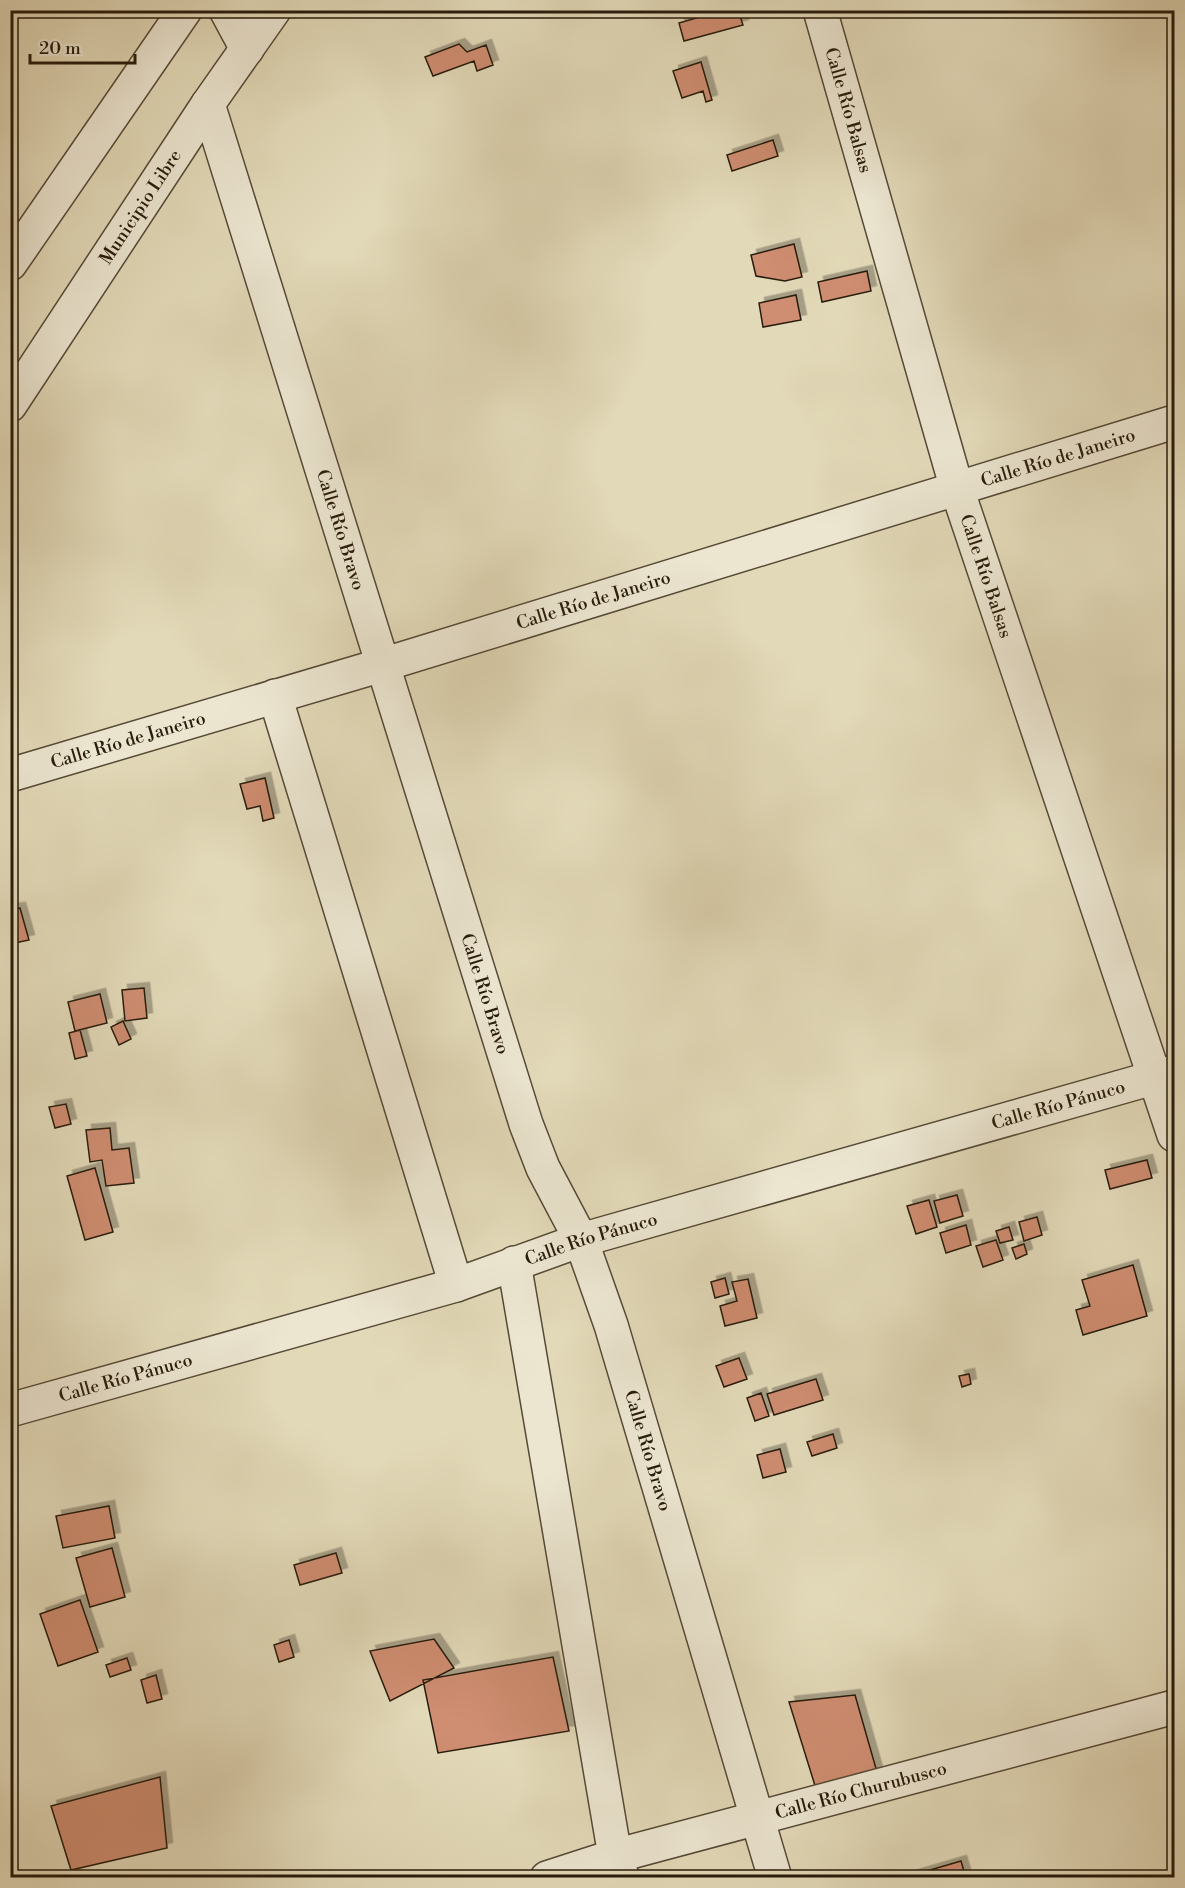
<svg xmlns="http://www.w3.org/2000/svg" width="1185" height="1888" viewBox="0 0 1185 1888" font-family="'Libre Bodoni',serif">
<style>
.building{fill:#cf8d71;stroke:#281b0b;stroke-width:1.5;filter:url(#shadow)}
.lines{fill:none;stroke-linecap:round;stroke-linejoin:round}
.minor-casing{stroke:#564a36;stroke-width:36}
.minor{stroke:#ece6d1;stroke-width:33}
.labels{text-anchor:middle;dominant-baseline:central;stroke-width:5;stroke-linejoin:round;paint-order:stroke}
.street-label{font-size:18px;fill:#281b0b;stroke:#ece6d1}
</style>
<defs>
<filter id="shadow"><feDropShadow dx="5.5" dy="-5.5" stdDeviation="0" flood-color="#0004"/></filter>
</defs>
<rect width="100%" height="100%" fill="#e2d9b8"/>
<filter id="stains"><feTurbulence type="fractalNoise" baseFrequency=".00333" numOctaves="4"/><feColorMatrix values="0 0 0 0 .2 0 0 0 0 .09 0 0 0 0 .02 0 0 0 .5 -.17"/></filter>
<radialGradient id="worn" r=".72"><stop offset=".6" stop-color="#630" stop-opacity="0"/><stop offset="1" stop-color="#630" stop-opacity=".3"/></radialGradient>
<path class="building" d="M 724,10 L 738,10 L 743,25 L 684,41 L 679,23 Z
M 459,44 L 467,52 L 486,45 L 493,65 L 477,71 L 474,61 L 433,76 L 425,57 Z
M 701,62 L 712,100 L 706,102 L 703,91 L 682,98 L 673,71 Z
M 773,140 L 778,156 L 732,171 L 727,155 Z
M 794,244 L 802,277 L 785,281 L 756,276 L 751,255 Z
M 867,271 L 871,291 L 822,302 L 818,282 Z
M 796,295 L 801,320 L 763,327 L 759,303 Z
M 265,778 L 274,818 L 263,821 L 260,806 L 247,809 L 240,784 Z
M 20,908 L 29,940 L 10,944 L 10,909 Z
M 144,988 L 147,1018 L 125,1021 L 122,990 Z
M 100,994 L 107,1023 L 75,1031 L 68,1002 Z
M 123,1021 L 131,1039 L 119,1045 L 111,1027 Z
M 80,1030 L 87,1056 L 75,1059 L 69,1033 Z
M 66,1104 L 71,1124 L 55,1128 L 49,1107 Z
M 110,1128 L 112,1150 L 129,1148 L 134,1183 L 106,1186 L 102,1160 L 90,1162 L 86,1130 Z
M 1147,1160 L 1152,1178 L 1110,1189 L 1105,1170 Z
M 95,1168 L 113,1232 L 85,1240 L 67,1176 Z
M 957,1195 L 963,1216 L 940,1223 L 934,1201 Z
M 929,1200 L 937,1227 L 916,1234 L 907,1206 Z
M 1037,1217 L 1042,1235 L 1024,1241 L 1019,1222 Z
M 966,1225 L 971,1245 L 946,1253 L 940,1233 Z
M 1009,1227 L 1013,1240 L 1000,1243 L 996,1231 Z
M 996,1240 L 1003,1260 L 983,1267 L 976,1246 Z
M 1024,1244 L 1027,1254 L 1016,1259 L 1012,1248 Z
M 1133,1265 L 1147,1316 L 1083,1335 L 1076,1310 L 1090,1306 L 1082,1280 Z
M 725,1278 L 729,1294 L 715,1298 L 711,1282 Z
M 748,1279 L 757,1318 L 725,1326 L 720,1306 L 737,1301 L 732,1282 Z
M 739,1358 L 747,1379 L 724,1387 L 716,1366 Z
M 969,1374 L 971,1384 L 962,1387 L 959,1376 Z
M 816,1379 L 823,1400 L 774,1415 L 767,1394 Z
M 761,1393 L 769,1416 L 755,1421 L 747,1398 Z
M 833,1434 L 837,1448 L 812,1456 L 807,1442 Z
M 780,1449 L 786,1472 L 763,1478 L 757,1455 Z
M 109,1506 L 115,1538 L 63,1548 L 56,1516 Z
M 112,1548 L 125,1597 L 90,1607 L 76,1558 Z
M 336,1553 L 342,1573 L 300,1585 L 294,1565 Z
M 80,1600 L 98,1652 L 58,1666 L 40,1614 Z
M 434,1639 L 454,1668 L 390,1701 L 370,1651 Z
M 289,1640 L 294,1657 L 279,1662 L 274,1645 Z
M 553,1657 L 569,1731 L 438,1753 L 423,1680 Z
M 127,1658 L 131,1670 L 110,1677 L 106,1665 Z
M 156,1675 L 162,1699 L 147,1703 L 141,1680 Z
M 855,1695 L 877,1772 L 817,1792 L 789,1702 Z
M 160,1777 L 167,1848 L 71,1870 L 51,1806 Z
M 961,1861 L 966,1878 L 906,1878 L 906,1877 Z"/>
<g class="lines">
<g class="minor-casing">
<g id="minor">
<path d="M 226,10 L 247,49"/>
<path id="s1" d="M 820,10 L 957,489 L 1174,1135"/>
<path id="s2" d="M 208,104 L 526,1124 L 543,1168 L 581,1240 L 611,1325 L 775,1878"/>
<path d="M 10,264 L 185,10"/>
<path id="s3" d="M 10,405 L 208,104 L 274,10"/>
<path d="M 275,696 L 456,1285"/>
<path id="s4" d="M 10,775 L 382,665 L 1174,422"/>
<path d="M 514,1263 L 615,1856 L 622,1876"/>
<path id="s5" d="M 10,1410 L 456,1285 L 581,1240 L 1174,1072"/>
<path id="s6" d="M 547,1878 L 615,1856 L 1174,1707"/>
</g>
</g>
<use href="#minor" class="minor"/>
</g>
<g class="labels">
<g class="street-label">
<text stroke="none"><textPath href="#s1" startOffset="104">Calle Río Balsas</textPath></text>
<text stroke="none"><textPath href="#s3" startOffset="237">Municipio Libre</textPath></text>
<text stroke="none"><textPath href="#s4" startOffset="1095">Calle Río de Janeiro</textPath></text>
<text stroke="none"><textPath href="#s2" startOffset="446">Calle Río Bravo</textPath></text>
<text stroke="none"><textPath href="#s1" startOffset="590">Calle Río Balsas</textPath></text>
<text stroke="none"><textPath href="#s4" startOffset="609">Calle Río de Janeiro</textPath></text>
<text stroke="none"><textPath href="#s4" startOffset="123">Calle Río de Janeiro</textPath></text>
<text stroke="none"><textPath href="#s2" startOffset="932">Calle Río Bravo</textPath></text>
<text stroke="none"><textPath href="#s5" startOffset="1092">Calle Río Pánuco</textPath></text>
<text stroke="none"><textPath href="#s5" startOffset="606">Calle Río Pánuco</textPath></text>
<text stroke="none"><textPath href="#s5" startOffset="120">Calle Río Pánuco</textPath></text>
<text stroke="none"><textPath href="#s2" startOffset="1418">Calle Río Bravo</textPath></text>
<text stroke="none"><textPath href="#s6" startOffset="326">Calle Río Churubusco</textPath></text>
</g>
</g>
<rect width="1185" height="1888" fill="none" stroke="#e2d9b8" stroke-width="36"/>
<rect x="12" y="12" width="1161" height="1864" fill="none" stroke="#281b0b" stroke-width="3"/>
<rect x="18" y="18" width="1149" height="1852" fill="none" stroke="#281b0b" stroke-width="1.5"/>
<path d="M30 54v9h105v-9" fill="none" stroke="#281b0b" stroke-width="3"/>
<text x="39" y="54" font-size="18" fill="#281b0b" stroke="#ece6d1" stroke-width="4.5" paint-order="stroke">20 m</text>
<rect width="100%" height="100%" filter="url(#stains)"/>
<rect width="100%" height="100%" fill="url(#worn)"/>
</svg>
